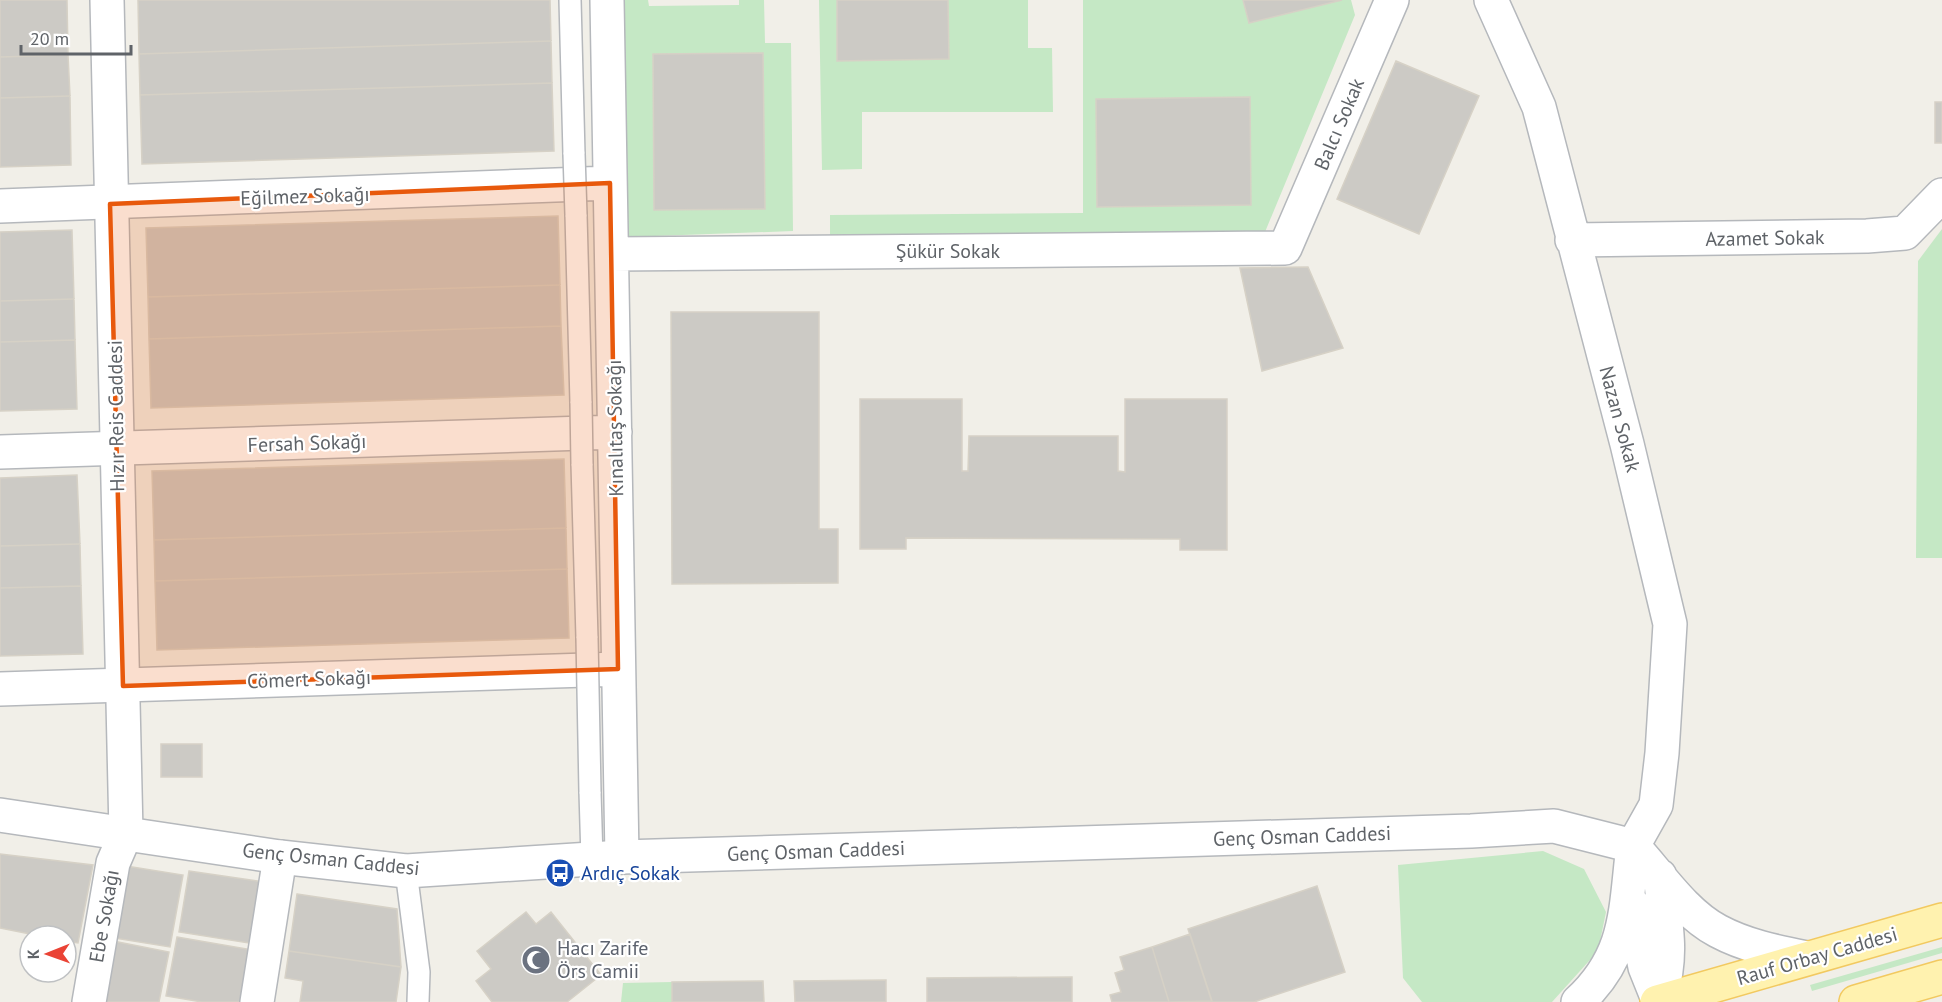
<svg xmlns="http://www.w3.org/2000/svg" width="1942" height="1002" viewBox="0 0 1942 1002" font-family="'PT Sans',sans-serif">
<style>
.green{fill:#c5e8c5}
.building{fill:#cccac5;stroke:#d6d1c6;stroke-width:1.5}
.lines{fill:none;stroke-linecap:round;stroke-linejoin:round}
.service-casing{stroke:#b5b8bc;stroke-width:24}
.minor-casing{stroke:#b5b8bc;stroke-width:36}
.tertiary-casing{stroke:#b5b8bc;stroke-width:36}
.primary-casing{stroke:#f2c960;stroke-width:36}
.service{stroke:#fff;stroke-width:21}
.minor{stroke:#fff;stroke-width:33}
.tertiary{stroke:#fff;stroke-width:33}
.primary{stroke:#fff2af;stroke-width:33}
.service-bridge-casing{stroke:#b5b8bc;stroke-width:24;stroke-linecap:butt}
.service-bridge{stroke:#fff;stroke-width:21}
.marked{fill:#e8590c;fill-opacity:0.2;stroke:#e8590c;stroke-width:4.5;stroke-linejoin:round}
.labels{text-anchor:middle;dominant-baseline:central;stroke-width:4.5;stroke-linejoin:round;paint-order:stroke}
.street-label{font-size:20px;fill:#5f6368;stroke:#fff}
.transit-label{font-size:20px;fill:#164399;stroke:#fff;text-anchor:start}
.worship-label{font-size:20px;fill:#5b616d;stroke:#fff;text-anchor:start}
</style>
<rect width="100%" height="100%" fill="#f1efe8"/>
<path class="green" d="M 624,0 L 648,0 L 649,6 L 739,5 L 739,0 L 764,0 L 765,43 L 791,43 L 793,231 L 628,237 Z
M 819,0 L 1028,0 L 1028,48 L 1052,48 L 1053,112 L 862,112 L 862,169 L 822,170 Z
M 1083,0 L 1351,0 L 1355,15 L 1265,232 L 830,236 L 830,215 L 1083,213 Z
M 1942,229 L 1942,558 L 1916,558 L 1918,261 Z
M 1543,851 L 1584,869 L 1606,912 L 1598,951 L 1552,1002 L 1422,1002 L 1403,978 L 1398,865 Z
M 1942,947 L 1942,953 L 1812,991 L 1810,985 Z
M 672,982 L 672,1002 L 621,1002 L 623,983 Z"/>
<path class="building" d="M 0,0 L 67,0 L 68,55 L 0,57 Z
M 138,0 L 550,0 L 551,41 L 139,54 Z
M 837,0 L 948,0 L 949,59 L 837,61 Z
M 1243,0 L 1342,0 L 1249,23 Z
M 551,41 L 552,83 L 140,95 L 139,54 Z
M 763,53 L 765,209 L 654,210 L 653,54 Z
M 68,55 L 70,96 L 0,98 L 0,57 Z
M 1396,61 L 1479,96 L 1419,234 L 1337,199 Z
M 552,83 L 554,151 L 142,164 L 140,95 Z
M 70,96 L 71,165 L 0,167 L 0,98 Z
M 1250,97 L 1251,205 L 1097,207 L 1096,99 Z
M 1935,102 L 1942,102 L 1942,143 L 1935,143 Z
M 558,216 L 560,285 L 148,297 L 146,228 Z
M 72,230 L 74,299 L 0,301 L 0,232 Z
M 1308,267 L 1343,348 L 1262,371 L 1240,268 Z
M 560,285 L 561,326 L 149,339 L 148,297 Z
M 74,299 L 75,340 L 0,342 L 0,301 Z
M 671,312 L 819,312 L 819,529 L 838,529 L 838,583 L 672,584 Z
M 561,326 L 564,395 L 151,408 L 149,339 Z
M 75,340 L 77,409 L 0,411 L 0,342 Z
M 860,399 L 962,399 L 962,471 L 968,471 L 969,436 L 1118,436 L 1118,471 L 1125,472 L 1125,399 L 1227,399 L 1227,550 L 1180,550 L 1180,539 L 906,538 L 906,549 L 860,549 Z
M 564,459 L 566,528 L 154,540 L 152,471 Z
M 77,475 L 80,544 L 0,546 L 0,478 Z
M 566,528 L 567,569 L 155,581 L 154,540 Z
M 80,544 L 81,586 L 0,588 L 0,546 Z
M 567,569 L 569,638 L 157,650 L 155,581 Z
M 81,586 L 83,654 L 0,656 L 0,588 Z
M 161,744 L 202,744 L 202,777 L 161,777 Z
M 0,854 L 93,865 L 78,943 L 66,941 L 66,936 L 40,936 L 0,928 Z
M 126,866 L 183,875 L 170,947 L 114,938 Z
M 189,871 L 264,882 L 255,944 L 179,932 Z
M 1317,886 L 1345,972 L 1254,1002 L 1212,1002 L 1188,929 Z
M 297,894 L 397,909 L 401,967 L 289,951 Z
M 526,912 L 536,924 L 551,912 L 601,975 L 567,1002 L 492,1002 L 476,981 L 491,969 L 477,951 Z
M 1190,934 L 1212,1001 L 1169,1002 L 1152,947 Z
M 177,937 L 253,950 L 244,1002 L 202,1002 L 166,996 Z
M 113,941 L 169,952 L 159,1002 L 102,1002 Z
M 1152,947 L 1169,1002 L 1112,1002 L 1110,995 L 1121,992 L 1115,973 L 1124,970 L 1120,957 Z
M 289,951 L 401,967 L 396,1002 L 300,1002 L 303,981 L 285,978 Z
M 1072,977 L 1072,1002 L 927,1002 L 927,978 Z
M 886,980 L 886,1002 L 795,1002 L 794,981 Z
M 763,981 L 764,1002 L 672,1002 L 672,982 Z"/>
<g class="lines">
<g class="service-casing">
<path id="service" d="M 570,0 L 574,154
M 576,215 L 581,403
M 582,464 L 587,638
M 590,792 L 592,859
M 406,871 L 419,972 L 418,1002"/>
</g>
<g class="minor-casing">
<path id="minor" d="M 607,0 L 622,857
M 1491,0 L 1539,107 L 1627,444 L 1670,624 L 1662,753 L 1656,805 L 1633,846
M 0,206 L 610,183
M 1572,240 L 1867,236 L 1905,233 L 1942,195
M 612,254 L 1285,248 L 1392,0
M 0,452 L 615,432
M 0,689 L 618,669
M 89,1002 L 113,863 L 126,833
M 257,1002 L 280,857"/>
</g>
<g class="tertiary-casing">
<path id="tertiary" d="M 107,0 L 126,833
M 0,815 L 280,857 L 406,871 L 622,857 L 1471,831 L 1554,826 L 1633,846
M 1633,846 C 1659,874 1684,913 1718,931 C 1746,946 1777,952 1807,958
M 1633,905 L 1645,967 L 1659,1002
M 1578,1002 C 1629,955 1625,910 1633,846
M 1659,1002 C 1674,954 1666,925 1660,876"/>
</g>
<g class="primary-casing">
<path id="primary" d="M 1657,1002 L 1942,920
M 1856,1002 L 1942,977"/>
</g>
<use href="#service" class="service"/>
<use href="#minor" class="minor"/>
<use href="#tertiary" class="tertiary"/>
<use href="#primary" class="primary"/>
<g class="service-bridge-casing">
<path id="service-bridge" d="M 574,154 L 576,215
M 581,403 L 582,464
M 587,638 L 590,792"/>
</g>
<use href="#service-bridge" class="service-bridge"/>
</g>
<path class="marked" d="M 610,183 L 618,669 L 123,686 L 110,204 Z"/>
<defs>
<g id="bus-disc" transform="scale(1.5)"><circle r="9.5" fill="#1a4fb4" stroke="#fff"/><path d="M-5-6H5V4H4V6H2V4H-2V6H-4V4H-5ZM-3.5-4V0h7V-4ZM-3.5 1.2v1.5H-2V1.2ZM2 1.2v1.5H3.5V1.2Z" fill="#fff"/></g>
<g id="mosque-disc" transform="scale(1.5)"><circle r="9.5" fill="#6b7280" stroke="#fff"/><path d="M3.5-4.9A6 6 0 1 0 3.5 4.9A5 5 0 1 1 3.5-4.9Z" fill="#fff"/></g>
</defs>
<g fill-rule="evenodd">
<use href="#bus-disc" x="560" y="873"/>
<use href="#mosque-disc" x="536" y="960"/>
</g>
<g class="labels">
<g class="street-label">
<text transform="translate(1339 124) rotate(-67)">Balcı Sokak</text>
<text transform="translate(305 196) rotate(-2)">Eğilmez Sokağı</text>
<text transform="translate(1765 238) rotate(-1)">Azamet Sokak</text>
<text x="948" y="251">Şükür Sokak</text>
<text transform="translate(116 416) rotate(-91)">Hızır Reis Caddesi</text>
<text transform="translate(1620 419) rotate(75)">Nazan Sokak</text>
<text transform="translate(615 428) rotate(-91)">Kınalıtaş Sokağı</text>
<text transform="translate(307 443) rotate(-2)">Fersah Sokağı</text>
<text transform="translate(309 679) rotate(-2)">Cömert Sokağı</text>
<text transform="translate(1302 836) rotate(-2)">Genç Osman Caddesi</text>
<text transform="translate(816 851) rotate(-2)">Genç Osman Caddesi</text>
<text transform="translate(331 859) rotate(6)">Genç Osman Caddesi</text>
<text transform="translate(104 916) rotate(-80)">Ebe Sokağı</text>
<text transform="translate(1817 956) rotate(-16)">Rauf Orbay Caddesi</text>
</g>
<g class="transit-label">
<text x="581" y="873">Ardıç Sokak</text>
</g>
<g class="worship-label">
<text x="557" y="948">Hacı Zarife<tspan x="557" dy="23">Örs Camii</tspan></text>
</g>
</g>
<g transform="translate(48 954) rotate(269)"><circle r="28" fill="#ffffff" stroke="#bfc1c3" stroke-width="1.5"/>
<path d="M0-4.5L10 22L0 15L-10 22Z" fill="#ea4335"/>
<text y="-9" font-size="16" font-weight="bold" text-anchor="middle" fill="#5f6368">K</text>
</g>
<path d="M21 45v9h110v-9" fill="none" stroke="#5f6368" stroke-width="3"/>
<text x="30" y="45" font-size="18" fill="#5f6368" stroke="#ffffff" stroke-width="4.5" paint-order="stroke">20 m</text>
</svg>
